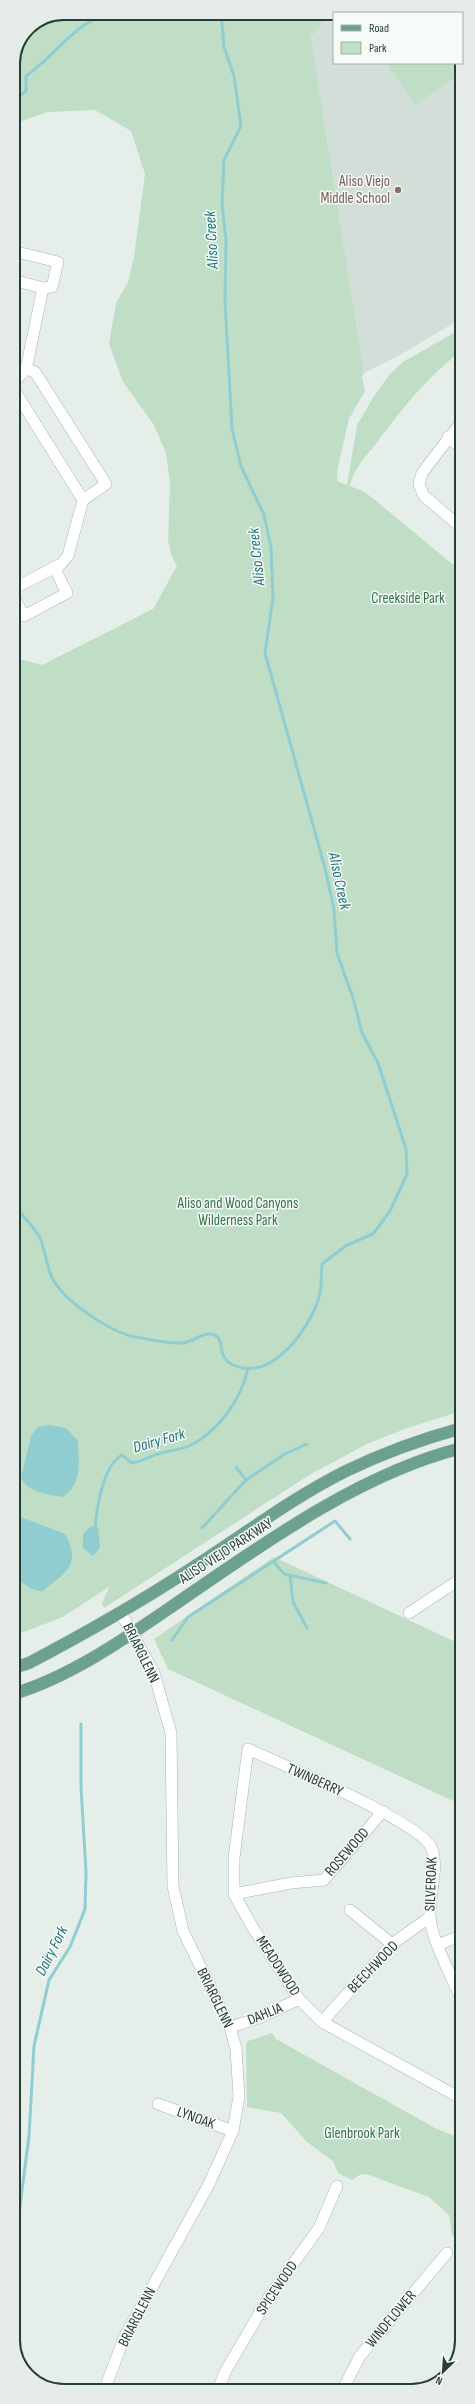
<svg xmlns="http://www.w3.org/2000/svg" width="475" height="2404" viewBox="0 0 475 2404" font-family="'Sofia Sans Condensed',sans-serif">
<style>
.built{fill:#d4ded8}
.green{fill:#c0dec5}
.water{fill:#90cdd0}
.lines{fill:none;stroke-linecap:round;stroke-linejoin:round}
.stream{stroke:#90cdd0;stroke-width:3}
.minor-casing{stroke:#a8b6af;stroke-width:12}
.major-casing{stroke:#c2c9c6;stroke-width:13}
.minor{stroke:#fff;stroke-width:11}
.major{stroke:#6ca18e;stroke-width:12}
.education-dot{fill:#8d6e63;stroke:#f6faf8;stroke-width:1.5}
.labels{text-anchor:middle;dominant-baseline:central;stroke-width:3;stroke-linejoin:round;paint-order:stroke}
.education-label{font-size:15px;fill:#785e54;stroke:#f6faf8;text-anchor:end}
.park-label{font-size:15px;fill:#307544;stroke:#f6faf8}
.street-label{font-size:15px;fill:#253f35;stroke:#f6faf8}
.water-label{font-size:16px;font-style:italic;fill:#21747a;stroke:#f6faf8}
.rim{fill:none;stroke:#253f35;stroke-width:2}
</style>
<rect width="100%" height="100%" fill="#e5eee9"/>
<path class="built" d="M 330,13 L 334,13 L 334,63 L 462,63 L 462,318 L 398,356 L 364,373 L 311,37 Z"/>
<path class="green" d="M 64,13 L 330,13 L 311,37 L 364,373 L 362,377 L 365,391 L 349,419 L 338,467 L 337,481 L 347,485 L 357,425 L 374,396 L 390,374 L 403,362 L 462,328 L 462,350 C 427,377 401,410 375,445 C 365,457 353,470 350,486 L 365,492 L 462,572 L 462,1411 L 407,1428 L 367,1444 L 309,1475 L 104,1608 L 102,1603 L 110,1586 L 63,1617 L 13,1636 L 13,657 L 42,665 L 153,609 L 177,566 L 172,557 L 168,541 L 170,483 L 166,453 L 154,425 L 123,382 L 109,344 L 116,303 L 128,282 L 134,257 L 145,174 L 131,131 L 95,110 L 48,112 L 13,124 L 13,63 L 28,28 Z
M 386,63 L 462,63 L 462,73 L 415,105 Z
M 274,1557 L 462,1645 L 462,1805 L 168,1669 L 154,1639 Z
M 272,2033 L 276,2039 L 435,2128 L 462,2139 L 462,2240 L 452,2236 L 449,2215 L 429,2197 L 369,2175 L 361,2174 L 352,2180 L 338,2173 L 333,2161 L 307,2142 L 281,2113 L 247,2107 L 246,2044 L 248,2041 Z"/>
<path class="water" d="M 49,1425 L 66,1428 L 78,1441 C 79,1462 82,1484 63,1497 C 47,1494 29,1493 21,1478 L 31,1436 L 38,1427 Z
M 13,1514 L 65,1534 C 82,1565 66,1572 43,1591 C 31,1592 15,1579 13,1567 C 10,1551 13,1531 13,1514 Z
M 95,1526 L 98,1528 L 100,1548 L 93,1556 L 83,1548 L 83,1534 L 90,1527 Z"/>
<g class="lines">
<path class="stream" d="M 13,101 L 26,91 L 26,76 C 55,56 72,26 107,13
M 13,1213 L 21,1213 C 27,1221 37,1231 41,1240 C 45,1252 47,1266 52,1278 C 65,1302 113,1335 141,1338 C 154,1340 170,1344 183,1343 C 193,1342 201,1333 211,1334 C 228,1337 214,1356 233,1365 C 272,1383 310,1328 319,1297 C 322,1287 321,1275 322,1264 L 347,1245 L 373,1234 L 390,1211 L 407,1174 L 406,1149 L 378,1063 L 362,1033 L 354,1001 L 337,953 L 334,909 L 325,868 L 265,653 L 273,598 L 271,547 L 264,515 L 241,466 L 232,429 L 225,301 L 226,239 L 222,204 L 224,160 L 241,126 L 234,76 L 224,47 L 221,13
M 236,1467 L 246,1480 L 285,1454 L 307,1444
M 202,1528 L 246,1480
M 95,1530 C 96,1510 103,1465 122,1455 L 132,1463 C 140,1462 145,1459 153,1456 C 163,1451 182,1450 191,1445 C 219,1431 242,1398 248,1368
M 273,1561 L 284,1574 L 326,1583
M 290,1575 L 293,1602 L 307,1628
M 172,1640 L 188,1617 L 335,1521 L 350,1539
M 13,2260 L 29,2136 L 34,2046 L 49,1980 L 70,1947 L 85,1909 L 86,1872 L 81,1787 L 81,1724"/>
<g class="minor-casing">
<path id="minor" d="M 13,251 L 58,262 L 52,287 L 43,288 L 26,369
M 13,280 L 43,288
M 13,383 L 26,369 L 35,372 L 106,484 L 83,500 L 68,556 L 61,564 L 13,589
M 13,388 L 83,500
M 462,421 L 422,473 L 419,484 L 424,496 L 462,528
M 448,437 L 462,449
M 13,596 L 24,616 L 67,593 L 54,567
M 409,1613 L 462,1578
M 234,1894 L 291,1883 L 324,1880 L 383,1811
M 350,1910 L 392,1944
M 438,1945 L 462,1935
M 462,2001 C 453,1979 430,1937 430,1916 C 429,1895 439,1869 432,1849 C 422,1822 280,1764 248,1749 L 234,1858 L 234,1894 L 253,1928 L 299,1999 L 322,2022 L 462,2099
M 322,2022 L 392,1944 L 430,1917
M 230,2027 L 259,2018 L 299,1999
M 459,2098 L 462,2079
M 158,2104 L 233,2131
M 104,2391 L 124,2338 L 209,2184 L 233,2131 L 239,2096 L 236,2049 L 230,2027 L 183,1931 L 173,1886 L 171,1733 L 154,1673 L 121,1613
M 218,2391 L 225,2372 L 269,2297 L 319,2228 L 337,2186
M 342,2391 L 360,2356 L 447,2253"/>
</g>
<g class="major-casing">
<path id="major" d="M 13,1668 L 29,1663 C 84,1634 137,1604 189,1570 C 241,1537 290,1499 346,1471 C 383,1453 422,1439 462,1428
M 13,1694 C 70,1677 126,1638 174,1605 C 260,1546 360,1473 462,1448"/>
</g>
<use href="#minor" class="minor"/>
<use href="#major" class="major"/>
</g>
<circle class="education-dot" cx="398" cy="190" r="4"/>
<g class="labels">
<g class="education-label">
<text x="390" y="181">Aliso Viejo<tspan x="390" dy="17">Middle School</tspan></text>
</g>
<g class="park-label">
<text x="408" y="598">Creekside Park</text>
<text x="238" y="1203">Aliso and Wood Canyons<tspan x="238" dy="17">Wilderness Park</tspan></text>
<text x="362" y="2133">Glenbrook Park</text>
</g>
<g class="street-label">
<text transform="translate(226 1551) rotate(-33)">ALISO VIEJO PARKWAY</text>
<text transform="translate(141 1653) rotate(64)">BRIARGLENN</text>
<text transform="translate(315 1780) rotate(24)">TWINBERRY</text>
<text transform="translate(347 1852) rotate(-49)">ROSEWOOD</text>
<text transform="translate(431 1884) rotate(-88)">SILVEROAK</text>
<text transform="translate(278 1966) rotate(57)">MEADOWOOD</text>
<text transform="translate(373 1967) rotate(-46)">BEECHWOOD</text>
<text transform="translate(215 1998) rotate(64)">BRIARGLENN</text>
<text transform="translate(265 2014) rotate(-22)">DAHLIA</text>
<text transform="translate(196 2118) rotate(20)">LYNOAK</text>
<text transform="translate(277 2288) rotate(-56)">SPICEWOOD</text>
<text transform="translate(137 2317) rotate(-63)">BRIARGLENN</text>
<text transform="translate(391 2319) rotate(-50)">WINDFLOWER</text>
</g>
<g class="water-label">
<text transform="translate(212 240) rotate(-93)">Aliso Creek</text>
<text transform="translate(257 557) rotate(-96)">Aliso Creek</text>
<text transform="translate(339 881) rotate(78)">Aliso Creek</text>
<text transform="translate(159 1441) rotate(-16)">Dairy Fork</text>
<text transform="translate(52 1951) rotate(-63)">Dairy Fork</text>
</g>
</g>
<path d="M0 0H475V2404H0ZM64 20H411A44 44 0 0 1 455 64V2340A44 44 0 0 1 411 2384H64A44 44 0 0 1 20 2340V64A44 44 0 0 1 64 20Z" fill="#e5ebe8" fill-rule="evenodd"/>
<path class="rim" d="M64 20H411A44 44 0 0 1 455 64V2340A44 44 0 0 1 411 2384H64A44 44 0 0 1 20 2340V64A44 44 0 0 1 64 20Z"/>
<rect x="333" y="12" width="130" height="52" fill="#f6faf8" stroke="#a2afaa"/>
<rect x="341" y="25" width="20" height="6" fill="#6ca18e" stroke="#a2afaa"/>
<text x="369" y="32" font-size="12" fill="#253f35">Road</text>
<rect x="341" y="42" width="20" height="12" fill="#c0dec5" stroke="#a2afaa"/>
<text x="369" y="52" font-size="12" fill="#253f35">Park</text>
<g transform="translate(443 2372) rotate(205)" stroke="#f6faf8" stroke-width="3" paint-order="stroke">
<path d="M0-3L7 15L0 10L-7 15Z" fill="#253f35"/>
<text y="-6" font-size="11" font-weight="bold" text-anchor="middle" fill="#253f35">N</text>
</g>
</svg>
